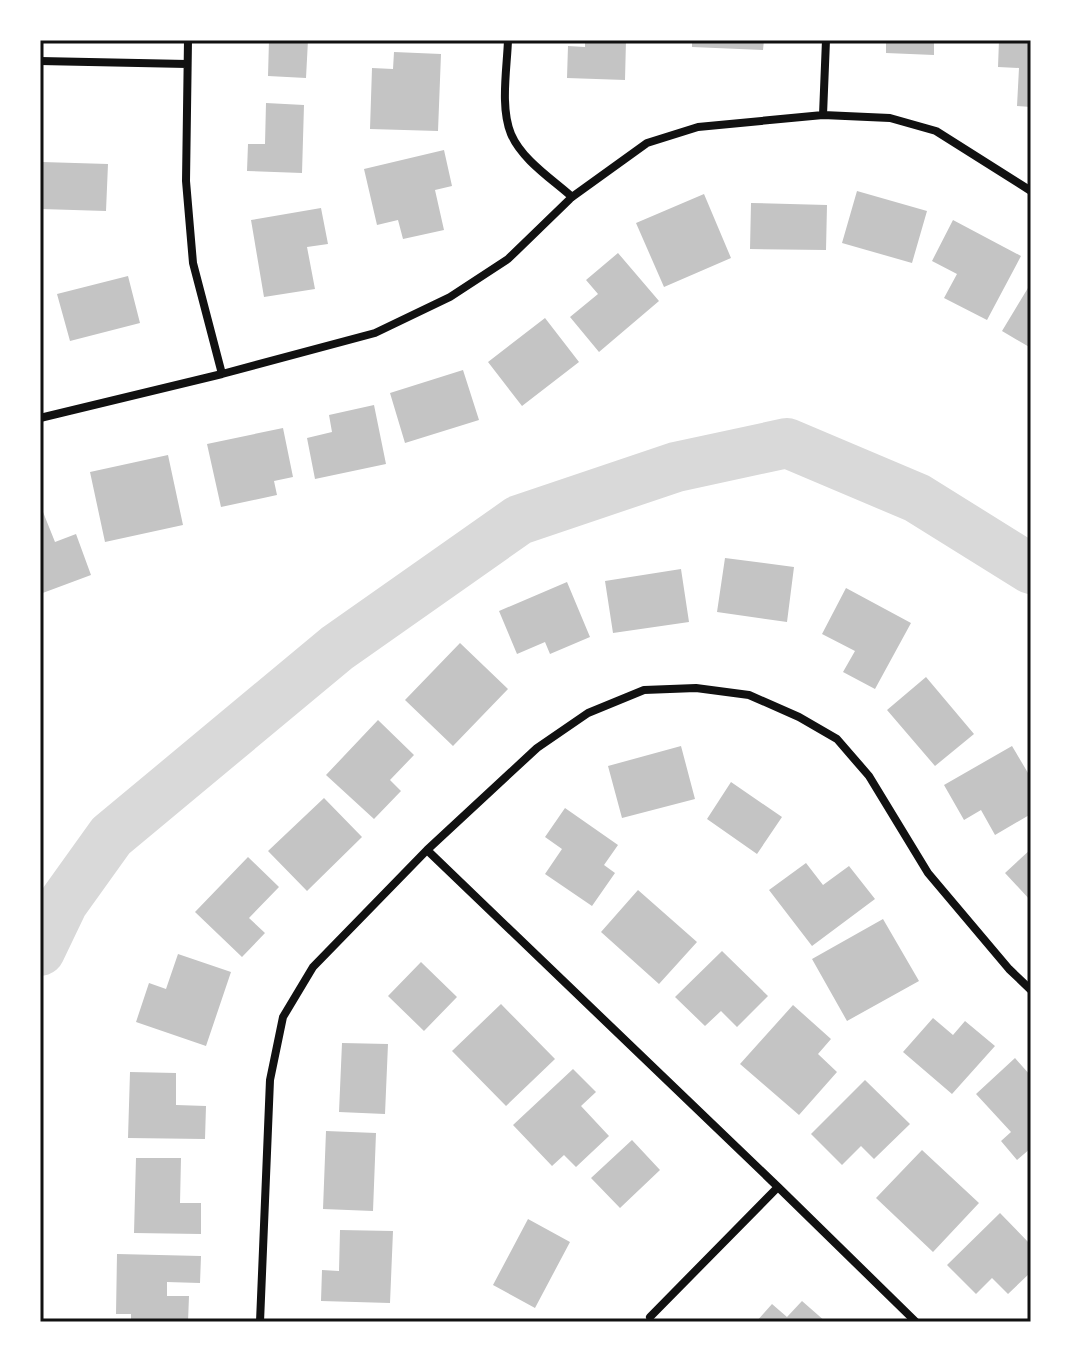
<svg xmlns="http://www.w3.org/2000/svg" width="1071" height="1362" viewBox="0 0 1071 1362" font-family="'Zilla Slab',serif">
<style>
.lines{fill:none;stroke-linecap:round;stroke-linejoin:round}
.river{stroke:#d9d9d9;stroke-width:50}
.building{fill:#c4c4c4}
.minor{stroke:#111;stroke-width:8}
.neatline{fill:none;stroke:#111;stroke-width:3}
</style>
<rect width="100%" height="100%" fill="#fff"/>
<g class="lines">
<path class="river" d="M 40,951 L 63,903 L 111,836 L 337,648 L 519,520 L 676,467 L 787,443 L 917,498 L 1031,569"/>
</g>
<path class="building" d="M 269,40 L 308,40 L 306,78 L 268,76 Z
M 585,40 L 626,40 L 625,80 L 567,78 L 568,46 L 585,47 Z
M 692,40 L 764,40 L 763,50 L 692,47 Z
M 886,40 L 934,40 L 934,55 L 886,53 Z
M 999,40 L 1031,40 L 1031,107 L 1017,106 L 1019,68 L 998,67 Z
M 394,52 L 441,54 L 438,131 L 370,129 L 372,68 L 393,69 Z
M 266,103 L 304,105 L 302,173 L 247,171 L 248,144 L 265,144 Z
M 444,150 L 452,186 L 435,190 L 444,230 L 403,239 L 398,220 L 377,225 L 364,169 Z
M 42,162 L 108,164 L 106,211 L 41,209 Z
M 857,191 L 927,211 L 912,263 L 842,243 Z
M 704,194 L 731,258 L 664,287 L 636,223 Z
M 751,203 L 827,205 L 826,250 L 750,249 Z
M 321,208 L 328,244 L 307,247 L 315,289 L 264,297 L 251,220 Z
M 953,220 L 1021,256 L 987,320 L 944,298 L 957,274 L 932,261 Z
M 618,253 L 659,301 L 599,352 L 570,317 L 598,294 L 586,280 Z
M 128,276 L 140,323 L 70,341 L 57,294 Z
M 1031,283 L 1031,348 L 1002,331 Z
M 545,318 L 579,362 L 522,406 L 488,362 Z
M 463,370 L 479,420 L 405,443 L 390,393 Z
M 374,405 L 386,464 L 315,479 L 307,438 L 332,432 L 329,415 Z
M 283,428 L 293,477 L 274,481 L 277,495 L 221,507 L 207,444 Z
M 168,455 L 183,525 L 105,542 L 90,472 Z
M 43,512 L 55,542 L 76,534 L 91,575 L 40,594 L 40,514 Z
M 725,558 L 794,567 L 787,622 L 717,612 Z
M 681,569 L 689,622 L 613,633 L 605,581 Z
M 567,582 L 590,637 L 550,654 L 545,642 L 517,654 L 499,611 Z
M 846,588 L 911,623 L 875,689 L 843,672 L 855,651 L 822,634 Z
M 460,643 L 508,689 L 453,746 L 405,700 Z
M 926,677 L 974,734 L 935,766 L 887,710 Z
M 378,720 L 414,755 L 390,780 L 401,791 L 374,819 L 326,775 Z
M 681,746 L 695,799 L 622,818 L 608,766 Z
M 1012,746 L 1031,778 L 1031,814 L 995,835 L 981,810 L 964,820 L 944,785 Z
M 731,782 L 782,817 L 757,854 L 707,819 Z
M 324,798 L 362,837 L 307,891 L 268,851 Z
M 565,808 L 618,845 L 604,865 L 615,873 L 592,906 L 545,874 L 562,849 L 545,837 Z
M 1031,849 L 1031,901 L 1005,873 Z
M 248,857 L 279,887 L 249,918 L 265,933 L 242,957 L 195,912 Z
M 806,863 L 823,885 L 849,866 L 875,899 L 812,946 L 769,890 Z
M 638,890 L 697,942 L 659,984 L 601,932 Z
M 883,919 L 919,981 L 847,1021 L 812,959 Z
M 722,951 L 768,996 L 737,1027 L 721,1011 L 705,1026 L 675,997 Z
M 178,954 L 231,972 L 206,1046 L 136,1022 L 149,983 L 166,989 Z
M 421,962 L 457,997 L 424,1031 L 388,996 Z
M 501,1004 L 555,1059 L 506,1106 L 452,1051 Z
M 793,1005 L 831,1039 L 818,1054 L 837,1072 L 799,1115 L 740,1064 Z
M 933,1018 L 953,1035 L 965,1021 L 995,1046 L 952,1094 L 903,1052 Z
M 342,1043 L 388,1044 L 385,1114 L 339,1112 Z
M 1015,1058 L 1031,1076 L 1031,1148 L 1017,1160 L 1001,1141 L 1011,1132 L 976,1094 Z
M 573,1069 L 596,1092 L 581,1106 L 609,1136 L 576,1167 L 564,1155 L 552,1166 L 513,1125 Z
M 130,1072 L 176,1073 L 176,1105 L 206,1106 L 205,1139 L 128,1138 Z
M 865,1080 L 910,1124 L 874,1159 L 861,1146 L 842,1165 L 811,1134 Z
M 326,1131 L 376,1133 L 373,1211 L 323,1209 Z
M 632,1140 L 660,1170 L 620,1208 L 591,1178 Z
M 922,1150 L 979,1203 L 933,1252 L 876,1198 Z
M 136,1158 L 181,1158 L 180,1203 L 201,1203 L 201,1234 L 134,1233 Z
M 1000,1213 L 1031,1245 L 1031,1272 L 1008,1294 L 992,1278 L 976,1294 L 947,1265 Z
M 528,1219 L 570,1242 L 535,1308 L 493,1285 Z
M 340,1230 L 393,1231 L 390,1303 L 321,1301 L 322,1270 L 339,1271 Z
M 117,1254 L 201,1256 L 200,1283 L 167,1282 L 167,1296 L 189,1296 L 188,1322 L 131,1322 L 131,1314 L 116,1314 Z
M 802,1301 L 826,1322 L 756,1322 L 772,1304 L 787,1317 Z"/>
<g class="lines">
<path class="minor" d="M 188,40 L 186,181 L 193,263 L 222,374
M 508,40 C 507,69 500,107 511,134 C 522,160 552,179 572,197
M 40,61 L 187,64
M 823,115 L 826,40
M 40,418 L 222,374 L 375,333 L 450,297 L 508,259 L 572,197 L 647,143 L 698,127 L 823,115 L 890,118 L 936,131 L 1031,191
M 427,850 L 778,1187 L 916,1322
M 650,1317 L 778,1187
M 260,1322 L 270,1080 L 283,1017 L 313,967 L 427,850 L 537,748 L 588,713 L 644,690 L 696,688 L 749,695 L 799,717 L 837,739 L 869,776 L 928,873 L 1009,969 L 1031,990"/>
</g>
<rect width="1071" height="1362" fill="none" stroke="#ffffff" stroke-width="84"/>
<rect x="42" y="42" width="987" height="1278" class="neatline"/>
</svg>
